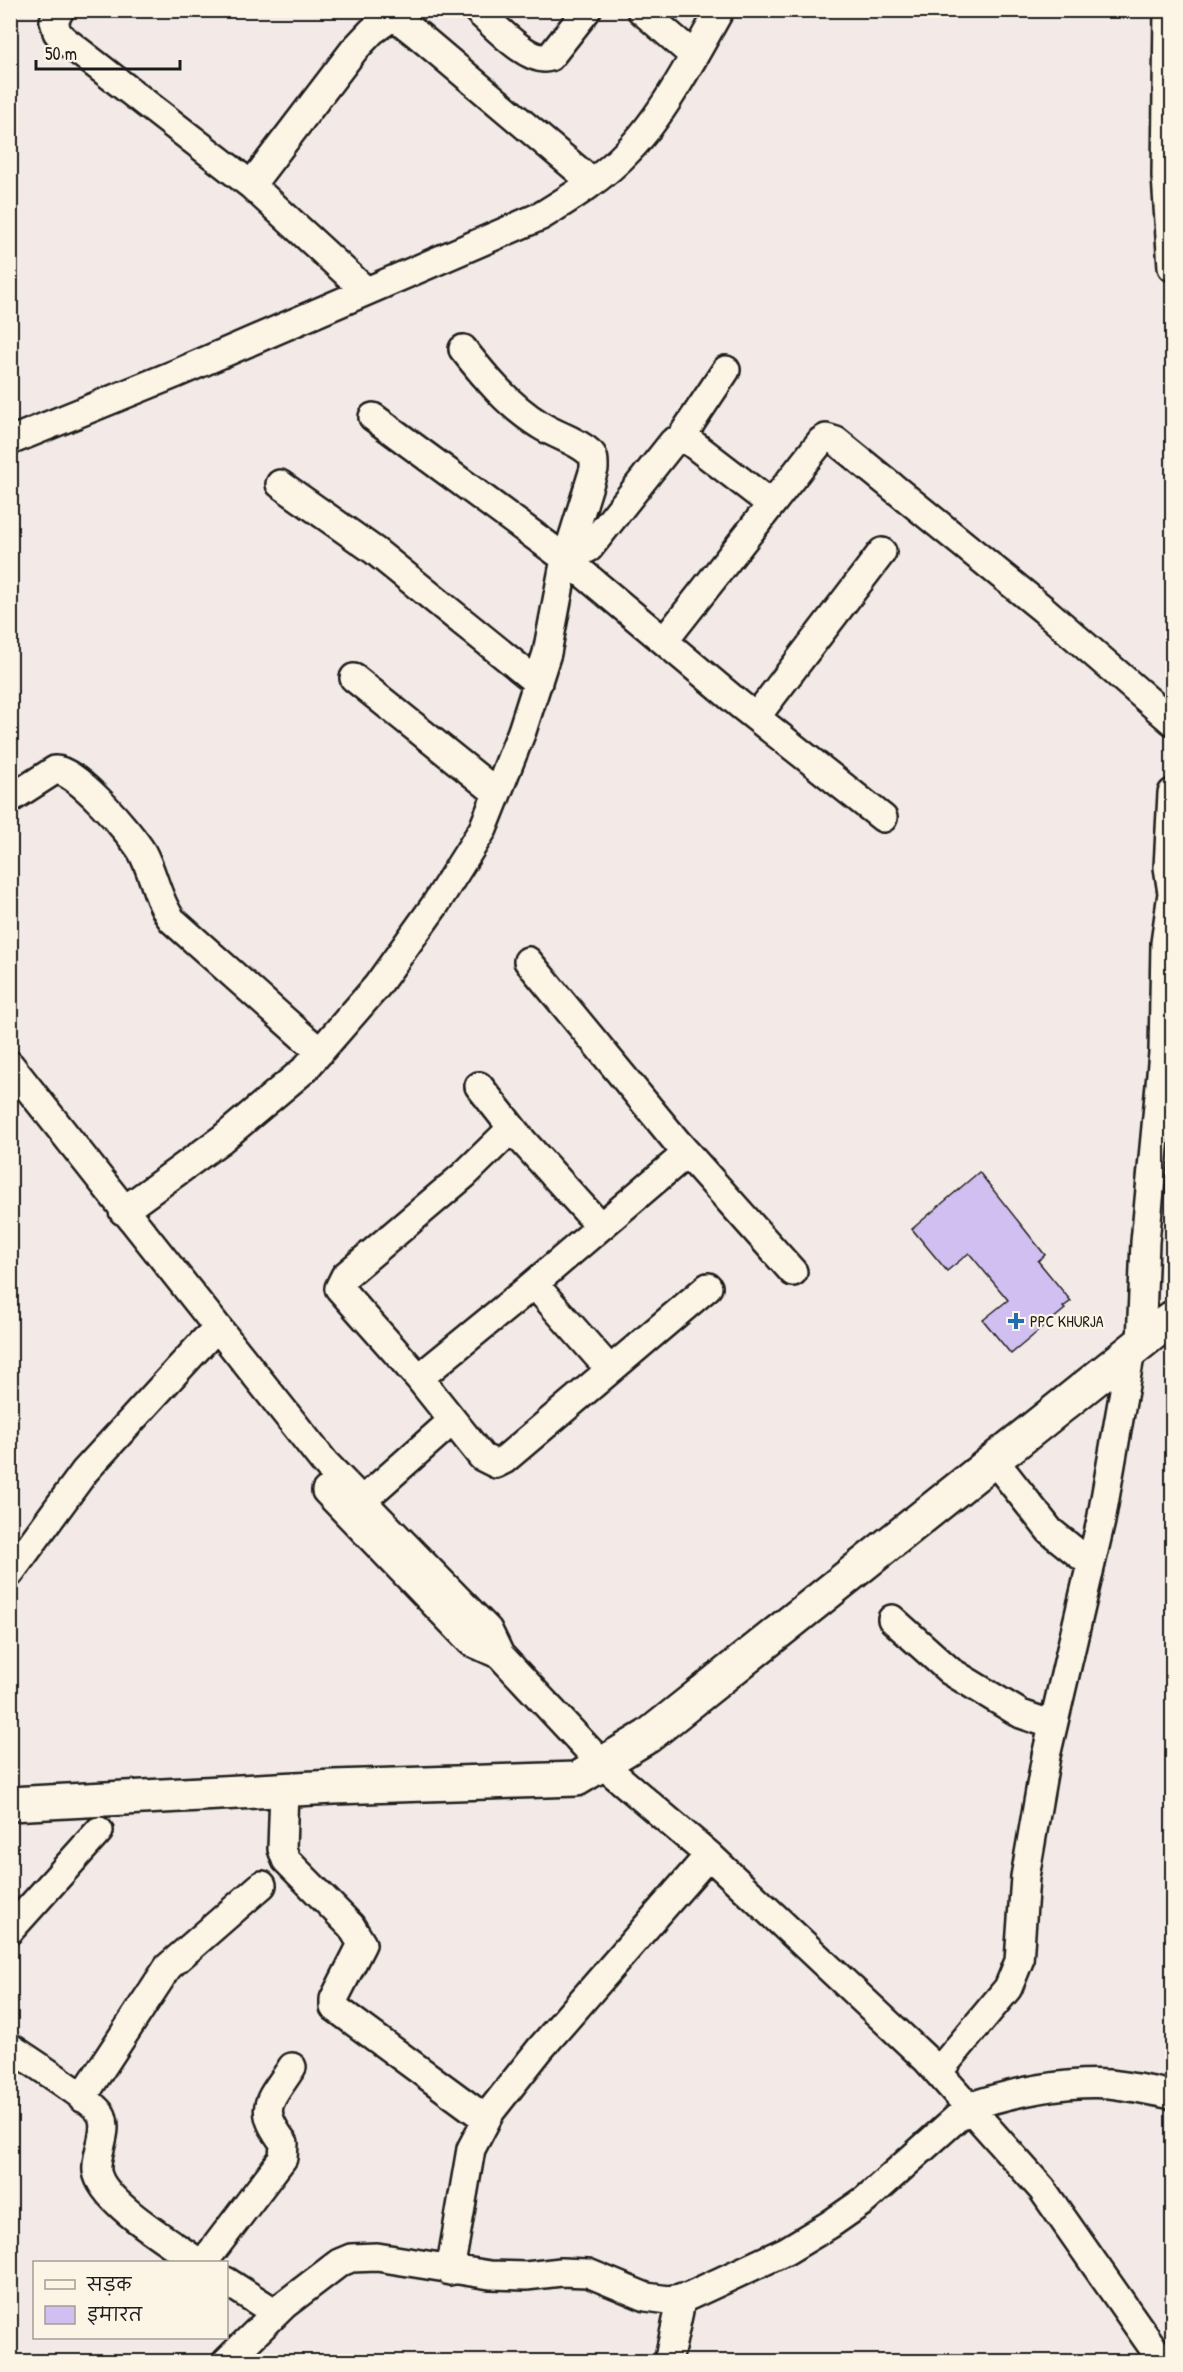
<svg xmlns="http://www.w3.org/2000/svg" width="1183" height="2372" viewBox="0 0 1183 2372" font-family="'Patrick Hand','Playpen Sans Deva',sans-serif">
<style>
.building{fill:#d0bff0;stroke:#1c1c1c;stroke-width:1.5}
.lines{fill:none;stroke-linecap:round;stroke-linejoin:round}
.minor-casing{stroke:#1c1c1c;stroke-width:32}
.major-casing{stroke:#1c1c1c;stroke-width:38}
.minor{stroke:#fcf5e5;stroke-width:27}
.major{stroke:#fcf5e5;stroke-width:33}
.poi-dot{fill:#1f6fb2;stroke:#fcf5e5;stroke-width:2}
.labels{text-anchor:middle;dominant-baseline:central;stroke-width:4.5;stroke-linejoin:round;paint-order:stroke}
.poi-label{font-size:16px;fill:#1c1c1c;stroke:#fcf5e5;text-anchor:start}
</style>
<rect width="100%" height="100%" fill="#f3eae7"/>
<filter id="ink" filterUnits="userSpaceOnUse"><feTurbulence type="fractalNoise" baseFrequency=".0167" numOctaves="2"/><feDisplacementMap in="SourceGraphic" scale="12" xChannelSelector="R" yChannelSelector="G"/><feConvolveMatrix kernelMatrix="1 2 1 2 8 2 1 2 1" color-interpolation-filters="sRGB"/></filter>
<g filter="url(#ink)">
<path class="building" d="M 979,1172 L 1045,1255 L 1038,1261 L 1071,1301 L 1063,1307 L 1065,1309 L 1011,1354 L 983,1320 L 1008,1300 L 969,1253 L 947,1271 L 912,1229 Z"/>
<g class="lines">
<g class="minor-casing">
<path id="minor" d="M 60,10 L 54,21 L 57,32 L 63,39 L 251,185 L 366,291
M 477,10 C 493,24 530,65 550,57 L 587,10
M 641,10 L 693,55
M 1168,10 L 1166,176 L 1172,267
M 251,185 L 354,50 L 372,31 L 392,17 L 399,20 L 418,35 L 592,182
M 373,417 L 566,559 L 739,704 L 883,818
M 680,439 L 726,370
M 10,441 L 175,374 L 541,216 C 572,197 604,177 629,150 C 664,114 695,54 720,10
M 280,484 L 375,551 L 538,683
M 569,551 L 583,551 L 589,548 L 673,442 L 680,439 L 689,441 L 771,504
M 665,640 L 821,441 L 826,438 L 836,441 L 1043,609 L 1172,721
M 354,678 L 497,793
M 756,717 L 882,552
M 10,799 L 55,770 C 75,768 131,834 142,852 C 154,874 157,900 172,920 L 320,1052
M 528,961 L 677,1142 L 793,1272
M 10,1065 L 325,1463 L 488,1630 L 500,1655 L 602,1764 L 709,1855 L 927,2060 L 1042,2189 L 1163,2362
M 479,1086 L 520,1138 L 600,1226
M 512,1128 L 464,1175 L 345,1276 L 339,1288 L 419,1378 L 482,1457 L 496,1464 L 504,1460 L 708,1287
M 123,1211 L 222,1139 L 304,1070 L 377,986 L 435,905 L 483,829 L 522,731 L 547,653 L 563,569 L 594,469 C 594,462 595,456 589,452 C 576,440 555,435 540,425 C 509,406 485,377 463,349
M 534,1284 L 610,1370
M 1141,1343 L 1145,1242 L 1163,1053 L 1165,943 L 1172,893 L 1168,867 L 1172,793
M 419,1378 L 523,1293 L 687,1153
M 994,1460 L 1050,1531 L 1091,1564
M 326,1491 L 471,1642 L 500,1655
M 362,1501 L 452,1421
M 10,1573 L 85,1471 L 205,1340
M 892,1619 L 950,1671 L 1021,1714 L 1053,1725
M 284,1790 L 282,1849 L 286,1860 L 351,1926 L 362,1944 L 334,1999 L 334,2007 L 486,2119
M 10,1930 L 99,1831
M 10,2047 C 26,2058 97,2103 102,2116 C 109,2133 95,2153 97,2171 C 101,2202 173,2244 198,2262
M 938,2072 L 1008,1988 L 1019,1961 L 1025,1877 L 1046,1756 L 1101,1521 L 1131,1351
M 82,2098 L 168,1967 L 262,1885
M 204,2262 L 283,2158 L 284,2143 C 256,2106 270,2102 292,2067
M 450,2271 L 471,2149 L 491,2111 L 540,2049 L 709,1855
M 226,2281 L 276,2313
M 226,2362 L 284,2305 L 339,2263 L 351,2258 L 377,2257 L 490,2275 L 526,2276 L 561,2272 L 588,2273 L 646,2297 L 669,2300 L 689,2296 L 786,2251 L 829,2225 L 865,2200 L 969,2107 C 1008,2093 1067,2081 1109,2084 C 1130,2086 1152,2091 1172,2095
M 668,2362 L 682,2297"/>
</g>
<g class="major-casing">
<path id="major" d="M 10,1804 L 334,1787 L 577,1779 L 648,1736 L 1172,1318"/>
</g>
<use href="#minor" class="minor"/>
<use href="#major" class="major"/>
</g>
</g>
<path class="poi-dot" d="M1013 1312h6v6h6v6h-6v6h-6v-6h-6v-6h6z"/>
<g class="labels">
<g class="poi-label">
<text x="1030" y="1321">PPC KHURJA</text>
</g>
</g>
<rect width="1183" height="2372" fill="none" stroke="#fcf5e5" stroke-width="36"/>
<rect x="18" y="18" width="1147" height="2336" fill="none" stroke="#1c1c1c" stroke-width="2" filter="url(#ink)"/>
<rect x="33" y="2261" width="195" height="78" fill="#fcf5e5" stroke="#a29e95" stroke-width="1.5"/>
<rect x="45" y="2280" width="30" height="9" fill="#fcf5e5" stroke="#a29e95" stroke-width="1.5"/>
<text x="87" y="2291" font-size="18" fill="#1c1c1c">सड़क</text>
<rect x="45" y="2306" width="30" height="18" fill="#d0bff0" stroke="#a29e95" stroke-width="1.5"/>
<text x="87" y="2321" font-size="18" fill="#1c1c1c">इमारत</text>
<path d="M36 60v9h144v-9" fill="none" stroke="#1c1c1c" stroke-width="3"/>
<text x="45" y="60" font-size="18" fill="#1c1c1c" stroke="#fcf5e5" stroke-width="4.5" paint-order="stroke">50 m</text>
</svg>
